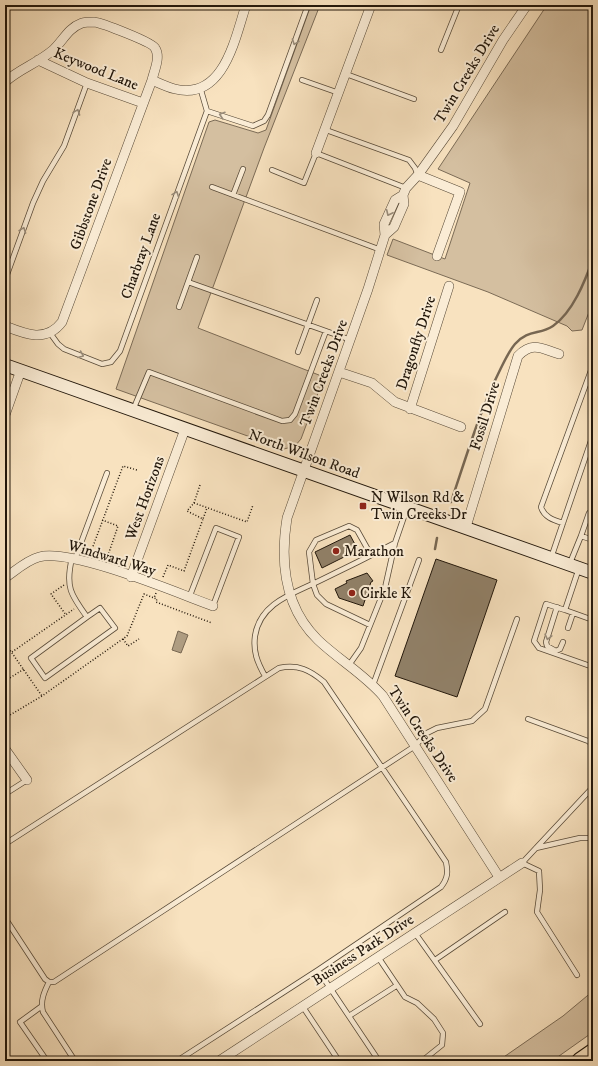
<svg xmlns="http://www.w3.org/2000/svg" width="598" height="1066" viewBox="0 0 598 1066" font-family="'IM FELL DW Pica',serif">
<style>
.green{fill:#d4bfa0;stroke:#7b6b56}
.water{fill:#af9d82;stroke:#776752}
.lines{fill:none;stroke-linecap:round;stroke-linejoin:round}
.stream{stroke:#776752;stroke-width:2.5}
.building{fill:#918169;stroke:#22170b}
.service-casing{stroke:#584a38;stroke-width:6}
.minor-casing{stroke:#584a38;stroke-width:10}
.secondary-casing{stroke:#22170b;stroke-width:14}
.motorway-casing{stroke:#22170b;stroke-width:18}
.path{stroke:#22170b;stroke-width:1.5;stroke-dasharray:1 2;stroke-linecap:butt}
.service{stroke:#faecd5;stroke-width:4.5}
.minor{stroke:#faecd5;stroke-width:9}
.secondary{stroke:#faecd5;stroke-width:12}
.motorway{stroke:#f8e2bf;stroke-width:16}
.oneway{stroke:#998c7a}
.poi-dot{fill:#8f2418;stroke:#faecd5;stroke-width:1.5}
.labels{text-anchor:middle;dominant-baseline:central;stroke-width:4;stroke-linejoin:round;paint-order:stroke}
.street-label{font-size:15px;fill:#22170b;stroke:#faecd5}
.poi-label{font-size:15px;fill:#22170b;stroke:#faecd5;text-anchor:start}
</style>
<rect width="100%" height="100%" fill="#f8e2bf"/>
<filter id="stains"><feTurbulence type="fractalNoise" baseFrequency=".005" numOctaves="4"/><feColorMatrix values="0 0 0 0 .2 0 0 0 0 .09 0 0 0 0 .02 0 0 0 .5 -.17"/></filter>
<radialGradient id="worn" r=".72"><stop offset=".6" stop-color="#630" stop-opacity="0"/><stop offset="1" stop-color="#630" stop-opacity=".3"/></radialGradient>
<path class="green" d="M 311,5 L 320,5 L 264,148 L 198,328 L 324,377 L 301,439 L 295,446 L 284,449 L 116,389 L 209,122 L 215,120 L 258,133 L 266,130 Z
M 547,5 L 593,5 L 593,302 L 582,330 L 572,331 L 567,326 L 488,292 L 387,255 L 393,239 L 445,259 L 470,183 L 438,169 Z
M 593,991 L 593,1032 L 552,1061 L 498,1061 L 563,1016 Z"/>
<path class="water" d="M 178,631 L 188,635 L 181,653 L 172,650 Z"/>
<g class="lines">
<path class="stream" d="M 451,502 C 466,458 479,412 500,370 C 504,362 509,351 515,344 C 528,329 540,335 553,326 C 573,312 585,281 593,259
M 435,549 L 437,538"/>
</g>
<path class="building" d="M 350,535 L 358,550 L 322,568 L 315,552 Z
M 436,559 L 497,580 L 457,697 L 395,676 Z
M 367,573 L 373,581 L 371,582 L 363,606 L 339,598 L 335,589 L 347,583 L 346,581 Z"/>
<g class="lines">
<g class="service-casing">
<path id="service" d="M 441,50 L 459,5
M 346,74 L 414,99
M 302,80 L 339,93
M 207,111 L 253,126 L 264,121 L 268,115 L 308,5
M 326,130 L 409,160 L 415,168 L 418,175
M 272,170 L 304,183 L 316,153 L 406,188
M 212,187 L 381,250
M 233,195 L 243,169
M 5,280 L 33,203 L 43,181 L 64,146 L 87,83
M 188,282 L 351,340
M 179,307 L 197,257
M 50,333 L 58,344 L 64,349 L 102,364 L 111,362 L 120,351 L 207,111 L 200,87
M 298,352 L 317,300
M 133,410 L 149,372 L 282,421 L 290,420 L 295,414 L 326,331
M 563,523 C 553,520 544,517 541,507 L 593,365
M 581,536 L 589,513 L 593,514
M 72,558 C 65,587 71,595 87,617 L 100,608 L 115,628 L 45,678 L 31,658 L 87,617
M 551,558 L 593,435
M 75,559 L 107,473
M 570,563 L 581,536 L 593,540
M 579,568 L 565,610 L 593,620
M 189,598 L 216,528 L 239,537 L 213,606
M 557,607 L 546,642 L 547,646 L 556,651 L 560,649 L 563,642
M 565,610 L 546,604 L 534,641 L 539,648 L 593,667
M 370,625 L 326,604 L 317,595 L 313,584 L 309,552 L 316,540 L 349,526 L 357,530 L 371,555
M 568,628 L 573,613
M 349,665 L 361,648 L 385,588 L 395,543 L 407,508
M 265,676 C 257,662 253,651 255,636 C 260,602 295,593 321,580 C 346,568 370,556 395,543
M 373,685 L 419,560
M 528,719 L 588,741 L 593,745
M 5,794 L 27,780
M 5,844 L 279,668 C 298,664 310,670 324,682 L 446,862 C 448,872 448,878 441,887 L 318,970 L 177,1061
M 536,848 L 580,838 L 593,838
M 5,918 L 45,979 L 49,982 L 54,982 L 415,746 L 427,733 L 437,728 L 472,721 L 485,709 L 517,619
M 415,933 L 480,1024
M 378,957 L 405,997 L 417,1003 L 434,1019 L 443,1033 L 442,1045 L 422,1061
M 435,960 L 505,912
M 318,970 L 379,1061
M 577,975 L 537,912 L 540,890 L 539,871 L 522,863 L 593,787
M 49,982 C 44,992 40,1001 43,1012 L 75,1061
M 42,1006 L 20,1022 L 47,1061
M 303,1007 L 339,1061
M 349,1016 L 396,986"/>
</g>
<g class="minor-casing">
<path id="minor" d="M 38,60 L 87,83 L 143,103
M 152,80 C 159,83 167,87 175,89 C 224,101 235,38 246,5
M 5,82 C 19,69 38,63 53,50 C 63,41 68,28 82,23 C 85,22 90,22 94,22 C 102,23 152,42 155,48 C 161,57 154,71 152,80 L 62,322 C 46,343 25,334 5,326
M 316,153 L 371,5
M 418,175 L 460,192 L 437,256
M 403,195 L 395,200 L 384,224 L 385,235 L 368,289 L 287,518 C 280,562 284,607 318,640 C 339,660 364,674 383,696 L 499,877
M 385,235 L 394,227 L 404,204 L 403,195 L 406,188 L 418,175 L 453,126 L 503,40 L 527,5
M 339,372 L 372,383 L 395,402 L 461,427
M 410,409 L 449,286
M 5,415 L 21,370
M 466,527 L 518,356 C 533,341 542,349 559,354
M 131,577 L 185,429
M 5,578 C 15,571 27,560 39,557 C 72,548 177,593 213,606
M 5,749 L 27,780
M 219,1061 L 522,863"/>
</g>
<g class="secondary-casing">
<path id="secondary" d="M 5,365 L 593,573"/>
</g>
<g class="motorway-casing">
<path id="motorway" d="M 580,1061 L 593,1052"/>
</g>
<path class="path" d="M 200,485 L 194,503 L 187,511 L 203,519 L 207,508
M 194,503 L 247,522 L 253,505
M 102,520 L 118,526 L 107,558
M 92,549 L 123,466 L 137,470
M 163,577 L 168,565 L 184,571 L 203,519
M 64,585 L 51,594 L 66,615
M 156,593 L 154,598 L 157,599 L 156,602 L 212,623
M 123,639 L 128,646 L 139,639
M 5,643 L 42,696
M 12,652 L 74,609
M 5,681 L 24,669
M 5,718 L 42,696 L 127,636 L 144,594 L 154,598"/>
<use href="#service" class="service"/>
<use href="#minor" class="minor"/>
<use href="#secondary" class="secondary"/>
<use href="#motorway" class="motorway"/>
</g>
<defs><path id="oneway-chevron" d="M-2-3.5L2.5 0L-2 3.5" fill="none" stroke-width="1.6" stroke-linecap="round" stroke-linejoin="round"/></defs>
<g class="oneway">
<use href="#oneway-chevron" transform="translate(295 42) rotate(110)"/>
<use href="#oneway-chevron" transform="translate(77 112) rotate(-70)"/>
<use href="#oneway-chevron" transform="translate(222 115) rotate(-162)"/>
<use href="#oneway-chevron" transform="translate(176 194) rotate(-70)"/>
<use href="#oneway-chevron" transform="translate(389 213) rotate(115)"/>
<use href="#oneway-chevron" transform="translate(23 230) rotate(-70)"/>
<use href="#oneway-chevron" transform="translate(81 355) rotate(22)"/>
<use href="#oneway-chevron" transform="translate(548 637) rotate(104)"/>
</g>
<g class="poi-dot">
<rect x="359" y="502" width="8" height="8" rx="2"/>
<circle cx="336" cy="551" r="4"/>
<circle cx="352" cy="593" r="4"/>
</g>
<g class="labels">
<g class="street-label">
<text transform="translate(96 69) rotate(22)">Keywood Lane</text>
<text transform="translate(467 74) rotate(-59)">Twin Creeks Drive</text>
<text transform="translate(91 204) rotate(-70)">Gibbstone Drive</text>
<text transform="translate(141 256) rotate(-70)">Charbray Lane</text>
<text transform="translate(416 343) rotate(-72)">Dragonfly Drive</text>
<text transform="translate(324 373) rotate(-70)">Twin Creeks Drive</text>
<text transform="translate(485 416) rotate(-73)">Fossil Drive</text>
<text transform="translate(304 454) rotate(20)">North Wilson Road</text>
<text transform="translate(145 498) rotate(-70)">West Horizons</text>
<text transform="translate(112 558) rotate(17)">Windward Way</text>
<text transform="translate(423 734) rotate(56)">Twin Creeks Drive</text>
<text transform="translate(363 950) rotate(-33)">Business Park Drive</text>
</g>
<g class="poi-label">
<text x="371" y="497">N Wilson Rd &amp;<tspan x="371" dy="17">Twin Creeks Dr</tspan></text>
<text x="344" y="551">Marathon</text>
<text x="360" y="593">Cirkle K</text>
</g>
</g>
<rect width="598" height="1066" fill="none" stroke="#f8e2bf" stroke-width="20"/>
<rect x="6" y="6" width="586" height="1054" fill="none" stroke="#22170b" stroke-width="2"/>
<rect x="10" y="10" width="578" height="1046" fill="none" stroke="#22170b"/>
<rect width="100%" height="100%" filter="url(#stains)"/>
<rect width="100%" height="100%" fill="url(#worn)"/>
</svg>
